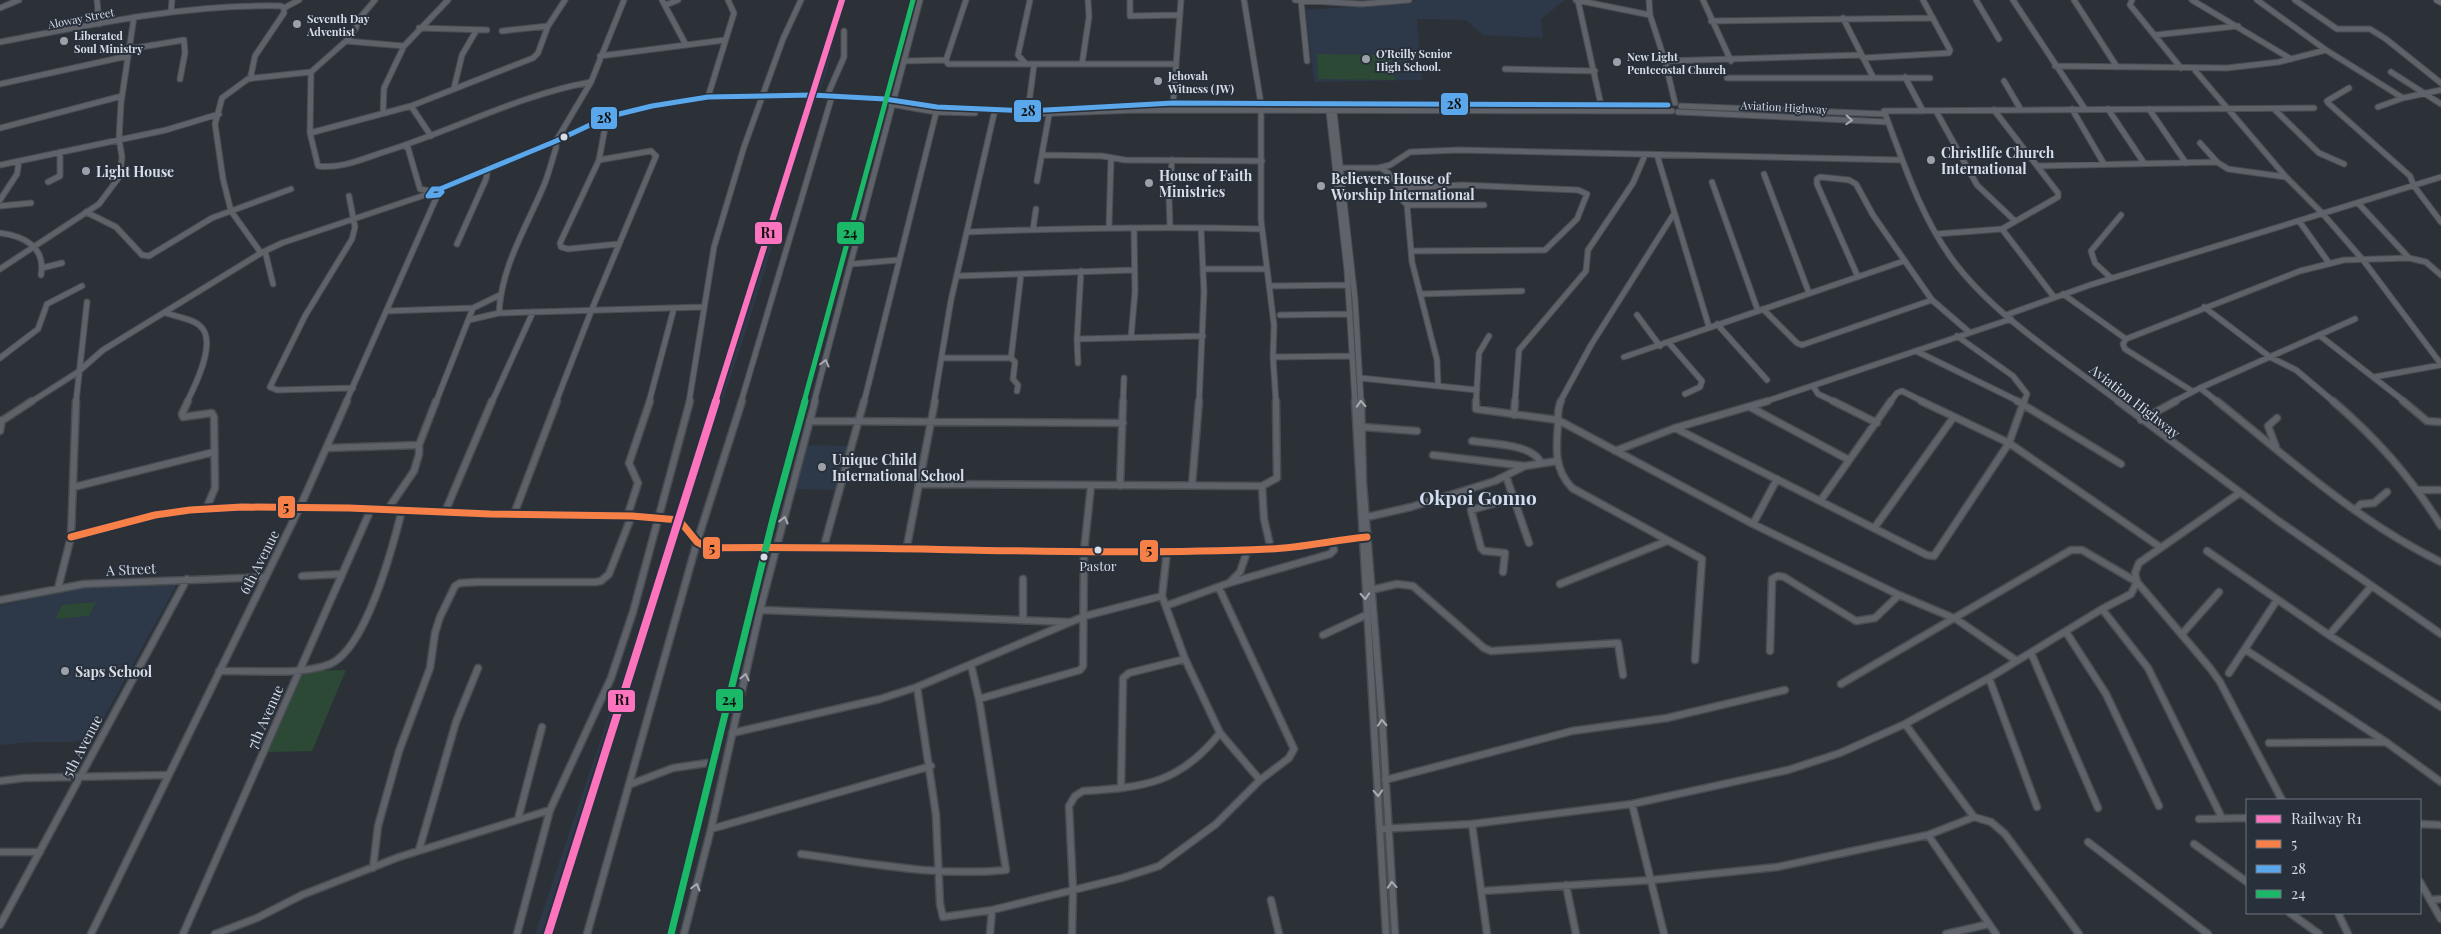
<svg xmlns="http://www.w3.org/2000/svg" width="2441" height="934" viewBox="0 0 2441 934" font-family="'Playfair Display',serif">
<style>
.built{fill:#2d3848}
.green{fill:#2c4935}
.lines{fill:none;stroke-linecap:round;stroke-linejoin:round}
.minor-far1-casing{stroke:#484d52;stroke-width:7}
.minor-casing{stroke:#484d52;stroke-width:9}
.major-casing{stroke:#484d52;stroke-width:8}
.minor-far1{stroke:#5f6269;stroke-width:5}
.minor{stroke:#5f6269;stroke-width:6}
.major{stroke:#666671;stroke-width:6}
.bus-1-casing{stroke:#28303c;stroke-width:11}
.bus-2-casing{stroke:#28303c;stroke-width:8}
.bus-3-far1-casing{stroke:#28303c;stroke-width:8}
.bus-3-casing{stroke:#28303c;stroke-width:11}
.bus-1{stroke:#f78048;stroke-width:7}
.bus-2{stroke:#5aa8eb;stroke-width:5}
.bus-3-far1{stroke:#1ab867;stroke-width:5}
.bus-3{stroke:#1ab867;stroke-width:7}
.rail-1-far1-casing{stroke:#28303c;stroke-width:9}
.rail-1-casing{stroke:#28303c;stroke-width:12}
.rail-1-far1{stroke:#fc73be;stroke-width:6}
.rail-1{stroke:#fc73be;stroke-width:8}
.oneway{stroke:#a8acb3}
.poi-dot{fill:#9ca1a8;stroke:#28303c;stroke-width:2}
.bus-dot{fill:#d8dde5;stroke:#28303c;stroke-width:2}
.labels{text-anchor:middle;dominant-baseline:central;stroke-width:4;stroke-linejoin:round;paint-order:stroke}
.far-street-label{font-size:11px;fill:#d8dde5;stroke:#28303c}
.far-poi-label{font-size:11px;font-weight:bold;fill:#d8dde5;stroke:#28303c;text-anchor:start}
.bus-label{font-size:13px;fill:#d8dde5;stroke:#28303c}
.poi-label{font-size:14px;font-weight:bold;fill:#d8dde5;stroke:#28303c;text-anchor:start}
.street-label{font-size:14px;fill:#d8dde5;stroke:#28303c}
.district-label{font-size:19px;font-weight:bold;fill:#d2dded;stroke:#28303c}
.line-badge{stroke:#28303c;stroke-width:2}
.pale-badge-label{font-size:14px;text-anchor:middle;font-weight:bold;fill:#111}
</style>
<rect width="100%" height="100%" fill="#2c3138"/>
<path class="built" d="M 841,0 L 844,0 L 827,72 L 798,145 L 774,240 L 745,334 L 669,558 L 552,934 L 535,934 L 700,446 Z
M 1418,0 L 1565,0 L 1541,19 L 1543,38 L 1483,35 L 1466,20 L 1417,19 L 1422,80 L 1314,82 L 1306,10 L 1404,3 Z
M 807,445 L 849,446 L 837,490 L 794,489 Z
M 178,582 L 94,736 L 73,742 L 32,742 L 0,745 L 0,606 L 83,587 Z"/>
<path class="green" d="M 1317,54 L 1392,55 L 1395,80 L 1318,79 Z
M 96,602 L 89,616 L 55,619 L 62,605 Z
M 346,670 L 312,751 L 268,752 L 304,671 Z"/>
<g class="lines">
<g class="minor-far1-casing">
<path id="minor-far1" d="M 97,0 L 99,24
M 662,0 L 686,45
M 966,0 L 946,60 L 948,64 L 1175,64
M 1130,0 L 1130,16 L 1179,15
M 1244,0 L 1261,104
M 1295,0 L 1362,4 L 1409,0
M 1576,0 L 1650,15
M 1649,0 L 1650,15 L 1665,61 L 1675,103
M 1703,0 L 1731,61
M 1976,0 L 1999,39
M 2013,0 L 2085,109
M 2074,0 L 2117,67
M 2132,0 L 2130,5 L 2181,68
M 2192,0 L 2291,59
M 2257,0 L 2326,50 L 2403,98
M 2295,0 L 2337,29 L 2370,29 L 2386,39 L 2441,83
M 1301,1 L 1307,61
M 1578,1 L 1601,105
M 666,5 L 678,0
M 0,8 L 19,0
M 284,8 L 284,13 L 255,56 L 251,75 L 254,78 L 311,72
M 284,8 L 299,0
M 171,10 L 172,0
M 1843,18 L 1873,77
M 1711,21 L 1933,18
M 419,28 L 487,30
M 502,31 L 548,26
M 2155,35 L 2238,26
M 346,41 L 404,46
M 0,42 C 94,24 185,4 281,6 L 284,8
M 129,49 L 184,40 L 185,53 L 180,79
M 600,56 L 725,40
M 1863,58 L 1949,53 L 1950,50 L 1923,0
M 904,61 L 946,60
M 1665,61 L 1861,55
M 1025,63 L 1018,55 L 1030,0
M 1082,64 L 1089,17 L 1088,0
M 2055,66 L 2227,68 L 2279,62 L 2326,50
M 2193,68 L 2286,177 L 2323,214 L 2363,260 L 2441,364
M 1505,69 L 1595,71
M 311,72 L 310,133 L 318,166 C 341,169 362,159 384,152 C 454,130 519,95 591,82
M 311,72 L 346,41 L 356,28 L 358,20 L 375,0
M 2391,72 L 2441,104
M 1905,77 L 1923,111
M 254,78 L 248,79 L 222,98 L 215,124 L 223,179 L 231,211 L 261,253
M 1727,78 L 1930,78
M 2004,81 L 2021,110
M 0,84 L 128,56
M 454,88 L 462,55 L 476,31
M 2349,88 L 2327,101 L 2328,103 L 2410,176 L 2414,186 L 2441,222
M 827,96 L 844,57 L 844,31
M 708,97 L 734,13 L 728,0
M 890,104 L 936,112 L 975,113
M 1173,105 L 1181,0
M 1323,105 L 1329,112 L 1347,270 L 1355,402
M 1345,105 L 1334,112 L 1355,299 L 1361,402
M 411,106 L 431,136
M 1681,106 L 1885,114
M 2378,107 L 2403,98 L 2441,90
M 2072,109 L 2104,164
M 2108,109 L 2144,163
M 2149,109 L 2186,163
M 2274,109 L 2319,153 L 2344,164
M 1994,110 L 2058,193 L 2058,197 L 2002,229 L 2054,297
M 1028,111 L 1034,65
M 1261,111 L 1261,220 L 1274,325 L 1273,357 L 1276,402
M 1936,111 L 1977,185 L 2015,221
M 383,112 L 384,88 L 404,46 L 448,0
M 1678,112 L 1888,122
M 1031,114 L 1139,110 L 1672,111
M 0,128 L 122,96
M 310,133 L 411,106 L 533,58 L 538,53 L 548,26 L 565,0
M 2200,143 L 2217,162 L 2228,169 L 2286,177
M 404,146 L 408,148 L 420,189 L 430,191
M 1043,155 L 1102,156 L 1125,160 L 1262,161
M 1657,155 L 1709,327
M 599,160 L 607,117
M 0,165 L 166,130 L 219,114
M 2037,166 L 2217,162
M 1338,168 L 1378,168 L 1390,165 L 1410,152 L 1459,150 L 1902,160
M 1381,168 C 1403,181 1392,192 1407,205 L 1484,205
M 1764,174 L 1809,293
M 1037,181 L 1049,115
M 48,182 L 60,176 L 60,152
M 1712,182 L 1758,311
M 1396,188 L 1463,185 L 1578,190 L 1587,194 L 1577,219 L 1545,250 L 1412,251
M 433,189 L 440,189 L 442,192 L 439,195 L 428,196 Z
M 440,189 L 556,141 L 607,117 L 652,106 L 708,97 L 812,95 L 885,99 L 937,107 L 1028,111 L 1173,103 L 1668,105
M 349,196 L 355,227 L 352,239 L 305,316 L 270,387 L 277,390 L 353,388
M 0,200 L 17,174 L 19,161
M 2358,203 L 2409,258
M 1407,205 L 1412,262 L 1437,360 L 1438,385
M 0,206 L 31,203
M 86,212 L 116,227 L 142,255 L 149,256 L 212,218 L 291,189
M 2299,221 L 2329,263
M 1109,227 L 1111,158
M 1170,227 L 1169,197 L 1172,160
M 1033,229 L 1036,209
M 967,232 C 1066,228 1163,226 1262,229
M 0,233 C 24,236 46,247 41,275
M 1936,234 L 2002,229
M 457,244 L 486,179 L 488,168
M 265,251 L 273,284
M 852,264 L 898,260
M 42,268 L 62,263
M 0,269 L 99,204 L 120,176 L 122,157 L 119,139 L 121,103 L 134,17
M 1205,269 L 1267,269
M 957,276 L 1133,270
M 1858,277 L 1817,184 L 1817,179 L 1820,177 L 1849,180 L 1856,184 L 1873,215 L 1932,300 L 1969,332
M 2111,278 L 2095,263 L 2091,251 L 2121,215
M 1269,286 L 1348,285
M 1421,294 L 1522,291
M 2063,294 L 2126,339 L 2300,271 L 2344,260 L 2409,258 L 2426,262 L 2441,275
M 2204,307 L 2270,357 L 2296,370 L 2334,402
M 1763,309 L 1797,343 L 1802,345 L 1932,300
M 387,311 L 473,308
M 166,313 C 177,317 195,319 202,328 C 216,344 195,386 187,402
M 499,313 C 501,269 524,231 541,192 C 548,178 551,163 556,148 L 556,141 L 591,82 L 624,0
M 1280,315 L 1350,314
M 1637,315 L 1660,346
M 2006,315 L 2090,285 L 2441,177
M 469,320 L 499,313 L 704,307
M 1717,324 L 1767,380
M 2319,335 L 2405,402
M 1957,336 L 2013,376 L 2027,394 L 2024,402
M 1131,337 L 1135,292 L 1134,229
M 1077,339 L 1203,336
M 2126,339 L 2123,344 L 2125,349 L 2192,391
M 1669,343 L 1702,381 L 1700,387 L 1685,394
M 1916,351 L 2020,402
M 1273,357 L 1352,356
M 1624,357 L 1904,261
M 0,358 L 38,329 L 47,304 L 82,286
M 943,358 L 1011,358 L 1021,274
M 1011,358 L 1015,362 L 1013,379 L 1018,385 L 1017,391
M 1078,363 L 1077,339 L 1081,271
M 2374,377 L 2441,365
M 1360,378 L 1477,390
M 1813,386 L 1818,394 L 1835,402
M 2200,388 L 2218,402
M 31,402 L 78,372 L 103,350 L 261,253 L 282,243 L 428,194
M 76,402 L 87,302
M 346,402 L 437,196
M 436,402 L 473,308 L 500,295
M 492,402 L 533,312
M 556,402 L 592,309 L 656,156 L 651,151 L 599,160 L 560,243 L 561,247 L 568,249 L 618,244
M 649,402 L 674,308
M 689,402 L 714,247 L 744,147 L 783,39 L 801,0
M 741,402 L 832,96
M 804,402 L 913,0
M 814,402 L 920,0
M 864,402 L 937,109
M 934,402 L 951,300 L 994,114
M 1123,402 L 1124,378
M 1199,402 L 1204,292 L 1201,228
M 1476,402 L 1479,353 L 1489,336
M 1515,402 L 1519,350 L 1586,271 L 1588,250 L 1633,183 L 1645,155
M 1560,402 L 1591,345 L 1673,215
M 1764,402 L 2011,319
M 1890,402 L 1897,393 L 1902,391 L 1924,402
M 2119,402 C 2065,361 1992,314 1952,259 C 1920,215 1903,161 1884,111 L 2314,108
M 2173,402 L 2200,388 L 2355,319"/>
</g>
<g class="minor-casing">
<path id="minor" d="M 188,401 L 182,414 L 183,417 L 212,413 L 214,417 L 215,488 L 206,509
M 1355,401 L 1386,934
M 1361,401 L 1363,483 L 1382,718 L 1395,934
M 1476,401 L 1476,409 L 1558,420 L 1753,524 L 1899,595 L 1956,619 L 2017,661
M 1561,401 C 1557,409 1558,416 1558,425 C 1556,449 1554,469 1572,488 L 1702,559 L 1695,660
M 1833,401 L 1877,423
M 1921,401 L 2009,443 L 2160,547
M 2017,401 L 2121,464
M 2118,401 L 2277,520 L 2441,634
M 2217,401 C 2288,458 2358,522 2441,562
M 2333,401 C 2377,439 2410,476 2441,526
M 2403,401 L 2427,421 L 2441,422
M 1750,407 L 1849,460
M 1514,415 L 1515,401
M 2141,420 L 2176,401
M 809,421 L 1123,423
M 0,422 L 32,401
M 1363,427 L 1417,431
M 1675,428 L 1927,555 L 1934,556 L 2009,443 L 2024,401
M 0,431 L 2,420
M 1472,441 C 1492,444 1533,444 1541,463
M 2276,447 L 2268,426 L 2277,418
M 327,448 L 419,445
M 1615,451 L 1675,428 L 1768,401
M 1433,455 L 1525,466
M 1506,476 L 1529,543
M 919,484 L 1262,486 L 1277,478 L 1276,401
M 1192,485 L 1199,401
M 1120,486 L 1123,401
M 1262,486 L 1264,519 L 1271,549
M 74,487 L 214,452
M 2419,490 L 2441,490
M 1821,500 L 1891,401
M 388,509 L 414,471 L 419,454 L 419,445 L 436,401
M 2355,510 L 2361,504 L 2374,503 L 2387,492
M 445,512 L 492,401
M 514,514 L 557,401
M 1367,517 L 1411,507 L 1495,481 L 1525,466 L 1557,461
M 1753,524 L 1777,479
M 1875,527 L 1953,418
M 71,537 L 155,515 L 190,510 L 242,507 L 349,508 L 490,514 L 632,516 L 679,520 L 697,542 L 709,548 C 896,545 1083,557 1269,549 C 1302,548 1334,540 1367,537
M 824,546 L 864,401
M 907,546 L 935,401
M 1167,551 L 1162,596 L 1185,659 L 1220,733 L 1260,780
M 2207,551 L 2329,635 L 2441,707
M 1503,572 L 1505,553 L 1484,551 L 1481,548 L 1471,510 L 1513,498
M 302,576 L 342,574
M 1023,579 L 1023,618
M 1229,583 L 1330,554 L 1334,550 L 1332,541
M 1560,584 L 1667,541
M 58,588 L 71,537 L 76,401
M 1371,590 L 1397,584 L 1413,586 L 1484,648 L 1491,651 L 1618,643 L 1623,675
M 0,600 L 84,584 L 266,577
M 1168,605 L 1229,583 L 1240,572 L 1248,549
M 2102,609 L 2148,668 L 2222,818
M 760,610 L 1068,622
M 2066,632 L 2106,694 L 2159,806
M 2182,634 L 2219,592
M 1323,635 L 1366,615
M 2329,635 L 2370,588
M 2246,650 L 2386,742 L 2441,782
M 1770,651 L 1772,579 L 1778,576 L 1784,577 L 1856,621 L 1875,618 L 1899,595
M 2031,653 L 2098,808
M 219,671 C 252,670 300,676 330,664 C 366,649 393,546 402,510
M 2229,673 L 2277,600
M 1989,678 L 2037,807
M 1841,684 L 2071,550 L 2082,550 L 2137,582 L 2210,668 L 2220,682 L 2282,800
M 917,687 L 936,815 L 940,904 L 943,917 L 992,910 L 1122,878 L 1159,866 L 1216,824 L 1260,780 L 1289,758 L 1294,749 L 1219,588
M 979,699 L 1080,670 L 1083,666 L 1084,551 L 1091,486
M 1905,724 L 1974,817
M 732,733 L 880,699 L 917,687 L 1085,616 L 1162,596
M 2269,743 L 2386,742
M 1385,780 L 1572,731 L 1667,718 L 1785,690
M 0,781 L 24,778 L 167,775
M 631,784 L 673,768 L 714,762
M 1121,788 L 1123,678 L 1129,673 L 1185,659
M 1632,804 L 1664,934
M 518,819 L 542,727
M 2199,819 L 2247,818
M 1472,824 L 1487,934
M 2420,824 L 2441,825
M 711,829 L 931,766
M 1380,829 L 1472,824 L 1632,804 L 1788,770 L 1840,753 L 1905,724 L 1989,678 L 2102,609 L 2131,594 L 2137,582 L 2135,573 L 2139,563 L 2238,494
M 1928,835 L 1996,934
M 2088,842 L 2208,934
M 2194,844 L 2247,882
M 419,850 L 456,722 L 478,668
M 0,852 L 40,852
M 801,854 C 869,863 937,877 1006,870 L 979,699 L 971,665
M 373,868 L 378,826 L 399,751 L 430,668 L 435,633 L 440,617 L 455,586 L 460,583 L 478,582 L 595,582 L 601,581 L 609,574 L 632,515 L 629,511 L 638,483 L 629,463 L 650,401
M 2420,882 L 2441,919
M 1566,885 L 1576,934
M 1482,891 L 1652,880 L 1777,867 L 1928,835 L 1974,817 L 1991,822 L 2005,834 L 2079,934
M 1271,900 L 1279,934
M 2430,900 L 2441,899
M 2290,913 L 2319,934
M 2338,913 L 2348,934
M 0,925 L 187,579
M 91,934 L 300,507 L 347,401
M 183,934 L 371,509
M 215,934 L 257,918 L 302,895 L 399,857 L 550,810
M 517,934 L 550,810 L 611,678 L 633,612 L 690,401
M 587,934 L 697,542 L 742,401
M 671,934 L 773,519 L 805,401
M 684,934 L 711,829 L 760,610 L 815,401
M 990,934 L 992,910
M 1072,934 L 1073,890 L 1069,806 L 1075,796 L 1083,791 C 1145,787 1179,784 1220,733
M 1946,934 L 1989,924"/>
</g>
<g class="major-casing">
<path id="major" d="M 2437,0 L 2441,2"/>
</g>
<use href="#minor-far1" class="minor-far1"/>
<use href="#minor" class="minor"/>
<use href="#major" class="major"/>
<g class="bus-1-casing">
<path id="bus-1" d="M 71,537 L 155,515 L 190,510 L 242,507 L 349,508 L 490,514 L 632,516 L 679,520 L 697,542 L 709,548 C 896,545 1083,557 1269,549 C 1302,548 1334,540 1367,537"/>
</g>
<g class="bus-2-casing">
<path id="bus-2" d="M 433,189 L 440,189 L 442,192 L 439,195 L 428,196 Z
M 440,189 L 556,141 L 607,117 L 652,106 L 708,97 L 812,95 L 885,99 L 937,107 L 1028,111 L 1173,103 L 1668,105"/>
</g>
<g class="bus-3-far1-casing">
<path id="bus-3-far1" d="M 804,402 L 913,0"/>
</g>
<g class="bus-3-casing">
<path id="bus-3" d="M 671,934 L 773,519 L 805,401"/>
</g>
<use href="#bus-1" class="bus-1"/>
<use href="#bus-2" class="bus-2"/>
<use href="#bus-3-far1" class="bus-3-far1"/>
<use href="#bus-3" class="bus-3"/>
<g class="rail-1-far1-casing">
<path id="rail-1-far1" d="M 715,402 L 842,0"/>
</g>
<g class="rail-1-casing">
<path id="rail-1" d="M 548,934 L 716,401"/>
</g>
<use href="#rail-1-far1" class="rail-1-far1"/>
<use href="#rail-1" class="rail-1"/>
</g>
<defs><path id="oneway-chevron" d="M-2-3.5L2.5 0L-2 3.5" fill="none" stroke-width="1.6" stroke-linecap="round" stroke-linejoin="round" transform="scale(1.25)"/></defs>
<g class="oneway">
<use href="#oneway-chevron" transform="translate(1849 120) rotate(3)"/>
<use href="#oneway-chevron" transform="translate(825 363) rotate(-75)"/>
<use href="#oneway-chevron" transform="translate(1361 404) rotate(-93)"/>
<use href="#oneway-chevron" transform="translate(784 520) rotate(-76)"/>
<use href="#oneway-chevron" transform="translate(1365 596) rotate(87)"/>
<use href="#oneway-chevron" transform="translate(745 677) rotate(-77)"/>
<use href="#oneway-chevron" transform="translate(1382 723) rotate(-93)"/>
<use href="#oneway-chevron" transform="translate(1378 793) rotate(87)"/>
<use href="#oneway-chevron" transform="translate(1392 885) rotate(-94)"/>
<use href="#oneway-chevron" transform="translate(696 887) rotate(-75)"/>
</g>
<g class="poi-dot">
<circle cx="297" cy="24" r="5"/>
<circle cx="64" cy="41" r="5"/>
<circle cx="1366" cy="59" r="5"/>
<circle cx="1617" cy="62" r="5"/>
<circle cx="1158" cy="81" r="5"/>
<circle cx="1931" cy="160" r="5"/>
<circle cx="86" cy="171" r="5"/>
<circle cx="1149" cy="183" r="5"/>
<circle cx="1321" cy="186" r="5"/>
<circle cx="822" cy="467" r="5"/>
<circle cx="65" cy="671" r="5"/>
</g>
<g class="bus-dot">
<circle cx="564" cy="137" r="4.5"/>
<circle cx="1098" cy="550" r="4.5"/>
<circle cx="764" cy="557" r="4.5"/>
</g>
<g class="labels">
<g class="far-street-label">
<text transform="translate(81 18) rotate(-11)">Aloway Street</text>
<text transform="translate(1784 107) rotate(3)">Aviation Highway</text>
</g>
<g class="far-poi-label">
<text x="307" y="18">Seventh Day<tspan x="307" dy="13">Adventist</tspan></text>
<text x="74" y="35">Liberated<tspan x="74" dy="13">Soul Ministry</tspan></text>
<text x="1376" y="53">O'Reilly Senior<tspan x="1376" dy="13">High School.</tspan></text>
<text x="1627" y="56">New Light<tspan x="1627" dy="13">Pentecostal Church</tspan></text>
<text x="1168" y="75">Jehovah<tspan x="1168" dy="13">Witness (JW)</tspan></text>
</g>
<g class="bus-label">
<text x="1098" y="565">Pastor</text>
</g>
<g class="poi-label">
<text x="1941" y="152">Christlife Church<tspan x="1941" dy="16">International</tspan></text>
<text x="96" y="171">Light House</text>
<text x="1159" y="175">House of Faith<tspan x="1159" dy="16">Ministries</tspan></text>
<text x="1331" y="178">Believers House of<tspan x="1331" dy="16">Worship International</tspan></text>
<text x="832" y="459">Unique Child<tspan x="832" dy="16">International School</tspan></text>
<text x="75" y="671">Saps School</text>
</g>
<g class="street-label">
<text transform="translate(2135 401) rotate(38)">Aviation Highway</text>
<text transform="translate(259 562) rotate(-63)">6th Avenue</text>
<text transform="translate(131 569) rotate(-3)">A Street</text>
<text transform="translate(265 717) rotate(-66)">7th Avenue</text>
<text transform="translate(82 746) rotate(-62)">5th Avenue</text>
</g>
<g class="district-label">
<text x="1478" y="497">Okpoi Gonno</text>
</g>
</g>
<g class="line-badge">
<rect x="1440" y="92" width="29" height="24" rx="5" fill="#5aa8eb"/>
<rect x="1013" y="99" width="29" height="24" rx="5" fill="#5aa8eb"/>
<rect x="590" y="106" width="28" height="24" rx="5" fill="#5aa8eb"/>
<rect x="836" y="221" width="29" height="24" rx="5" fill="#1ab867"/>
<rect x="754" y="221" width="29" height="24" rx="5" fill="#fc73be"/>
<rect x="277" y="495" width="19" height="24" rx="5" fill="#f78048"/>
<rect x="702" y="536" width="19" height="24" rx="5" fill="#f78048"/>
<rect x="1139" y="539" width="20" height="24" rx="5" fill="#f78048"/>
<rect x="715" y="688" width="29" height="24" rx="5" fill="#1ab867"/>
<rect x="607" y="689" width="29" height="24" rx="5" fill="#fc73be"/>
</g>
<g class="pale-badge-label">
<text x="1454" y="109">28</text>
<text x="1028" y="116">28</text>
<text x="604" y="123">28</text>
<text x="850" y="238">24</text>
<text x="768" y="238">R1</text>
<text x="286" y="512">5</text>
<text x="712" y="553">5</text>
<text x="1149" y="555">5</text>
<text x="729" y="705">24</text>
<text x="622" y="705">R1</text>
</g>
<rect x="2246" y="799" width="175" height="115" fill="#28303c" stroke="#6e7580"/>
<rect x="2256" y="815" width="25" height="8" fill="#fc73be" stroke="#6e7580"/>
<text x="2291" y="824" font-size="15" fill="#d8dde5">Railway R1</text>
<rect x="2256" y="840" width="25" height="8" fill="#f78048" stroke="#6e7580"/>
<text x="2291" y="849" font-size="15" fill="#d8dde5">5</text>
<rect x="2256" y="865" width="25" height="8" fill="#5aa8eb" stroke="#6e7580"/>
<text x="2291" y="874" font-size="15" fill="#d8dde5">28</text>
<rect x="2256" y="890" width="25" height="8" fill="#1ab867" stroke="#6e7580"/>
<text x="2291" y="899" font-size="15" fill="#d8dde5">24</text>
</svg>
